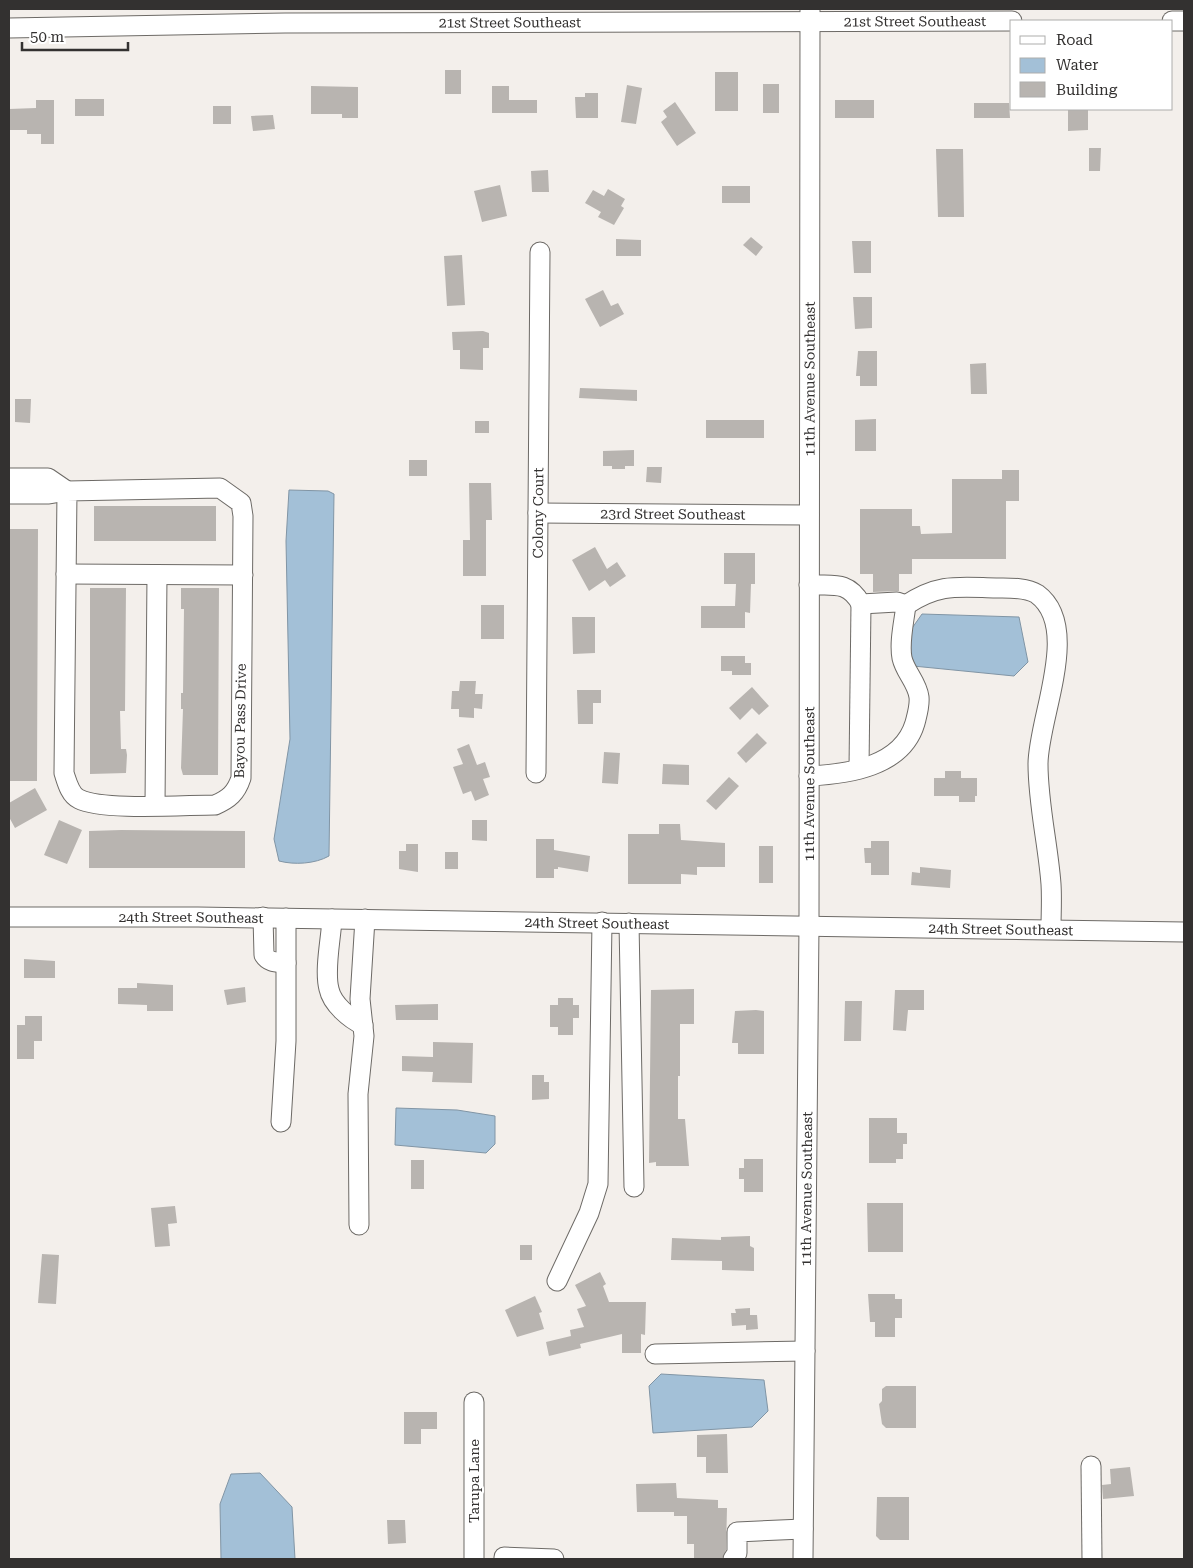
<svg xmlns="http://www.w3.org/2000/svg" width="1193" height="1568" viewBox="0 0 1193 1568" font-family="'Roboto Serif',serif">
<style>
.water{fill:#a3c0d7;stroke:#8195a5}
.building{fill:#b8b4b0}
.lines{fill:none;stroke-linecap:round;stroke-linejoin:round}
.minor-casing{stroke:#6d6a66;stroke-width:21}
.minor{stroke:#fff;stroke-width:19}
.labels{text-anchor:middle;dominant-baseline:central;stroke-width:4;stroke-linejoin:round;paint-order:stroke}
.street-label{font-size:14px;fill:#333130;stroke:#fff}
</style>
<rect width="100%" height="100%" fill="#f3efeb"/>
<path class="water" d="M 289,490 L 328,491 L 334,494 L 329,856 C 315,864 294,865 279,861 L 274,839 L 290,739 L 286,541 Z
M 922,614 L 1019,617 L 1028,662 L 1014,676 L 913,666 L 903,641 Z
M 396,1108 L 457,1110 L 495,1116 L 495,1144 L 486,1153 L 395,1145 Z
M 661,1374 L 764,1380 L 768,1411 L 752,1427 L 653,1433 L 649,1386 Z
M 260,1473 L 292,1507 L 295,1559 L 221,1559 L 220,1504 L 231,1474 Z"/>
<path class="building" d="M 445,70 L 461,70 L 461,94 L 445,94 Z
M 715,72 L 738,72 L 738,111 L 715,111 Z
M 763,84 L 779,84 L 779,113 L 763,113 Z
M 627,85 L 642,88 L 636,124 L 621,122 Z
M 311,86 L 358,87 L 358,118 L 342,118 L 342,114 L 311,114 Z
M 492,86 L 509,86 L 509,100 L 537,100 L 537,113 L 492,113 Z
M 585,93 L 598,93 L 598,118 L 576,118 L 575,97 L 585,97 Z
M 75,99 L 104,99 L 104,116 L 75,116 Z
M 36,100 L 54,100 L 54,144 L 41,144 L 41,134 L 27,134 L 27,130 L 9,130 L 9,109 L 36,108 Z
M 835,100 L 874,100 L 874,118 L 835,118 Z
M 675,102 L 696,133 L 677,146 L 661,122 L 667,117 L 663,111 Z
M 974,103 L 1009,103 L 1010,118 L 974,118 Z
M 213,106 L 231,106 L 231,124 L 213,124 Z
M 1068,109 L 1088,109 L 1088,130 L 1068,131 Z
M 273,115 L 275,129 L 253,131 L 251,116 Z
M 1089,148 L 1101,148 L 1100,171 L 1089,171 Z
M 936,149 L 963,149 L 964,217 L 938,217 Z
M 548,170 L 549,192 L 532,192 L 531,171 Z
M 500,185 L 507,216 L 482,222 L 474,191 Z
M 722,186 L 750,186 L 750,203 L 722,203 Z
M 608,189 L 625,199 L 621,206 L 624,208 L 614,225 L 598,217 L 601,212 L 585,203 L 593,190 L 604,196 Z
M 751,237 L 763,247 L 756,256 L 743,245 Z
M 616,239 L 641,240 L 641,256 L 616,256 Z
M 852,241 L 871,241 L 871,273 L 854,273 Z
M 462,255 L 465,305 L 447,306 L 444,256 Z
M 603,290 L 611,306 L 618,303 L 624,314 L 600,327 L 585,299 Z
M 853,297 L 872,297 L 872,328 L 855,329 Z
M 483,331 L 489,333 L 489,348 L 483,348 L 483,370 L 460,369 L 460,350 L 453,350 L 452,332 Z
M 858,351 L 877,351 L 877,386 L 860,386 L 860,376 L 856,376 Z
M 986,363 L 987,394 L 971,394 L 970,364 Z
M 580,388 L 637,390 L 637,401 L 579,398 Z
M 15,399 L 31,399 L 30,423 L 15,422 Z
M 876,419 L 876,451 L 855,451 L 855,420 Z
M 706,420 L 764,420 L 764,438 L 706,438 Z
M 475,421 L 489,421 L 489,433 L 475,433 Z
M 634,450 L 634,466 L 625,466 L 625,469 L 612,469 L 612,466 L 603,466 L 603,451 Z
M 409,460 L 427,460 L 427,476 L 409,476 Z
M 647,467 L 662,467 L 661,483 L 646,482 Z
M 1002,470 L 1019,470 L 1019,501 L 1006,501 L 1006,559 L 912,559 L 912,574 L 899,574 L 899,591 L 873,592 L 873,574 L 860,574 L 860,509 L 912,509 L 912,526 L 920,526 L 921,534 L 952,533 L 952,479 L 1002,479 Z
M 469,483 L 491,483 L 492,520 L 486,520 L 486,576 L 463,576 L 463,540 L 470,540 Z
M 94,506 L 216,506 L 216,541 L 94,541 Z
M 9,529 L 38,529 L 37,781 L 9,781 Z
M 595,547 L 607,569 L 617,562 L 626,576 L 610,587 L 605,580 L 589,591 L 572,560 Z
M 724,553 L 755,553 L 755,584 L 751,584 L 750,613 L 745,612 L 745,628 L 701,628 L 701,606 L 735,606 L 736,584 L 724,584 Z
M 90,588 L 126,588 L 125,711 L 120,711 L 121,749 L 126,749 L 127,755 L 126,773 L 90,774 Z
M 181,588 L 219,588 L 218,775 L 183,775 L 181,768 L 183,709 L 181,709 L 181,693 L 183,693 L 184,609 L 181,609 Z
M 481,605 L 504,605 L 504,639 L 481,639 Z
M 572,617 L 595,617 L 595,653 L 573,654 Z
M 721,656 L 745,656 L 745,663 L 751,663 L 751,675 L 732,675 L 732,671 L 721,671 Z
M 460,681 L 476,681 L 475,694 L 483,694 L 482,709 L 474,708 L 474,718 L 459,717 L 459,709 L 451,709 L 452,691 L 459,691 Z
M 752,687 L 769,706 L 759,715 L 752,708 L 740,720 L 729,708 Z
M 577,690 L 601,690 L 601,703 L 593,703 L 593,724 L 578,724 Z
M 757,733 L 767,743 L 746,763 L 737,753 Z
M 469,744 L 477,765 L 485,762 L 490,777 L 483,779 L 489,795 L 475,801 L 471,791 L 463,794 L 453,767 L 463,764 L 457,749 Z
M 604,752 L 620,753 L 618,784 L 602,783 Z
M 663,764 L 689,765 L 689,785 L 662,784 Z
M 945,771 L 961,771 L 961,778 L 977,778 L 977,796 L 975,796 L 975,802 L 959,802 L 959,796 L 934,796 L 934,778 L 945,778 Z
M 729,777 L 739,786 L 716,810 L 706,801 Z
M 35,788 L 47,810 L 15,828 L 9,817 L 9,803 Z
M 59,820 L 82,830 L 67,864 L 44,855 Z
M 472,820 L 487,820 L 487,841 L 472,840 Z
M 659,824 L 680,824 L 681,840 L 725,843 L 725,867 L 697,867 L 697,875 L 681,874 L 681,884 L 628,884 L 628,834 L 659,834 Z
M 121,830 L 245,831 L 245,868 L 89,868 L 89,831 Z
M 536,839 L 554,839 L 554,850 L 590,856 L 588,872 L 558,867 L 558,869 L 554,869 L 554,878 L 536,878 Z
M 871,841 L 889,841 L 889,875 L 871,875 L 871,863 L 865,863 L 864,848 L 871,848 Z
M 406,844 L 418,844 L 418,872 L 399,869 L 399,851 L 406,851 Z
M 759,846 L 773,846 L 773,883 L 759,883 Z
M 445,852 L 458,852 L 458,869 L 445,869 Z
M 920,867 L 951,870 L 950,888 L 911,885 L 912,872 L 920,873 Z
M 24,959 L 55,961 L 55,978 L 24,978 Z
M 137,983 L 173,985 L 173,1011 L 147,1011 L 147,1005 L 118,1004 L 118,988 L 137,988 Z
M 245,987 L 246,1002 L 227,1005 L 224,990 Z
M 694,989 L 694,1024 L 680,1024 L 680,1076 L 678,1076 L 678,1119 L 685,1119 L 689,1166 L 656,1166 L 656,1162 L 649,1163 L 651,990 Z
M 895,990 L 924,990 L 924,1010 L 908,1010 L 906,1031 L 893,1030 Z
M 558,998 L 573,998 L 573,1005 L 579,1005 L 579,1018 L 573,1018 L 573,1035 L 558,1035 L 558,1027 L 550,1027 L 550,1005 L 558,1005 Z
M 845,1001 L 862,1001 L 861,1041 L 844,1041 Z
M 438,1004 L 438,1020 L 396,1020 L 395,1005 Z
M 756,1010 L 764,1011 L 764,1054 L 738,1054 L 738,1043 L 732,1043 L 735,1011 Z
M 25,1016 L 42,1016 L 42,1041 L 34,1041 L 34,1059 L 17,1059 L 17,1025 L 25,1025 Z
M 433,1042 L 473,1043 L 472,1083 L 432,1082 L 433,1072 L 402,1071 L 402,1056 L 433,1057 Z
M 532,1075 L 544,1075 L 544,1082 L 549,1082 L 549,1099 L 532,1100 Z
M 869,1118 L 897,1118 L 897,1133 L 907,1133 L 907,1144 L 903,1144 L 903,1159 L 896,1159 L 896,1163 L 869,1163 Z
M 744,1159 L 763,1159 L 763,1192 L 744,1192 L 744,1179 L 739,1179 L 739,1168 L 744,1168 Z
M 411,1160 L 424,1160 L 424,1189 L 411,1189 Z
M 867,1203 L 903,1203 L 903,1252 L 868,1252 Z
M 175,1206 L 177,1223 L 168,1224 L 170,1246 L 155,1247 L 151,1208 Z
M 750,1236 L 750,1246 L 754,1248 L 754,1271 L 722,1270 L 722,1261 L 671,1260 L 672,1238 L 721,1240 L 721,1237 Z
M 520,1245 L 532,1245 L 532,1260 L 520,1260 Z
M 42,1254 L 59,1255 L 56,1304 L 38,1303 Z
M 600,1272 L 606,1284 L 603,1286 L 609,1302 L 646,1302 L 645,1335 L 641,1334 L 641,1353 L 622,1353 L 622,1334 L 580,1344 L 581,1348 L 549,1356 L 546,1342 L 571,1336 L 570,1330 L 584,1327 L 577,1309 L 586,1306 L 575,1285 Z
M 868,1294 L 895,1294 L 895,1299 L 902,1299 L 902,1318 L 895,1318 L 895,1337 L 875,1337 L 875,1322 L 870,1322 Z
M 535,1296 L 542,1312 L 539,1313 L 544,1329 L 517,1337 L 505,1310 Z
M 750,1308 L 750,1315 L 757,1315 L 758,1329 L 746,1330 L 746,1325 L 732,1326 L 731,1313 L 736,1313 L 735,1309 Z
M 886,1386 L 916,1386 L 916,1428 L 886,1428 L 882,1424 L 879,1404 L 882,1401 L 882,1389 Z
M 404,1412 L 437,1412 L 437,1429 L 421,1429 L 421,1444 L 404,1444 Z
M 727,1434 L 728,1473 L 706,1473 L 706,1457 L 697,1457 L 697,1435 Z
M 1130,1467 L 1134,1496 L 1103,1499 L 1102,1485 L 1111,1484 L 1110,1469 Z
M 676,1483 L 677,1498 L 718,1500 L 718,1508 L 727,1508 L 726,1550 L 722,1559 L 694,1559 L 694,1544 L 687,1544 L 687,1516 L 674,1516 L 674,1512 L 637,1512 L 636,1484 Z
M 877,1497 L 909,1497 L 909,1540 L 880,1540 L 876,1536 Z
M 387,1520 L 405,1520 L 406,1543 L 388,1544 Z"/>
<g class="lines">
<g class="minor-casing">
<g id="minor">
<path d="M 1172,21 L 1184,21"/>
<path id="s1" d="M 9,28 L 285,23 L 1012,21"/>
<path d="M 9,478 L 48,478 L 67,491 L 49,494 L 9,494"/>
<path d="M 220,488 L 241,503 L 243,516 L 241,778 C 236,793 229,799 215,805 C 185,805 102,811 79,799 C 70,795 67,782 64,773 L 67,491 Z"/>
<path id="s2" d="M 538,513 L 809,515"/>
<path d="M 66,574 L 243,575"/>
<path d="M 906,605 C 939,583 958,587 996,588 C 1008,588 1026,587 1037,594 C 1082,627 1038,718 1038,764 C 1038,804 1048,844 1051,884 C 1052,899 1051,914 1051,929"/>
<path d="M 859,768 L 861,604"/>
<path id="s3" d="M 536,773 L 540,252"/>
<path d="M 809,776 C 848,774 902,767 915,723 C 917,715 920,706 919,697 C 917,682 905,672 902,658 C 899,642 904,622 906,605 L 897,602 L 861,604 C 848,580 832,586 809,585"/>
<path d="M 155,805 L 157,575"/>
<path id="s4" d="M 9,917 L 198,917 L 1184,932"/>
<path d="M 263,917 L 264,955 C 269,963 277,962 286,963"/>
<path d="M 332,919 C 331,939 324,970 329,989 C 332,1004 350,1019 363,1025"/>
<path d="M 629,923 L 634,1187"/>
<path d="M 281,1122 L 286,1041 L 286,918"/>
<path d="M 359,1225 L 358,1094 L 364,1036 L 360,999 L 365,919"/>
<path d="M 557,1281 L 589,1213 L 598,1184 L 602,922"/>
<path d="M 655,1354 L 805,1351"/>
<path d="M 1091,1466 L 1092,1559"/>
<path d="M 474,1559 L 474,1402"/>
<path d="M 504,1559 L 504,1557 L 554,1559"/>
<path d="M 733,1559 L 737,1553 L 737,1532 L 803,1529"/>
<path id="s5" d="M 803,1559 L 809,925 L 810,9"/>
</g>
</g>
<use href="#minor" class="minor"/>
</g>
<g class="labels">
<g class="street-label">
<text stroke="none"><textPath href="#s1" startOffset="906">21st Street Southeast</textPath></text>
<text stroke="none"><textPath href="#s1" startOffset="501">21st Street Southeast</textPath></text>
<text stroke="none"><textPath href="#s5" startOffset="1180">11th Avenue Southeast</textPath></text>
<text stroke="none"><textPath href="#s3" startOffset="260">Colony Court</textPath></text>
<text stroke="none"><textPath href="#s2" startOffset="135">23rd Street Southeast</textPath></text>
<text transform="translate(240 721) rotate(-89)">Bayou Pass Drive</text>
<text stroke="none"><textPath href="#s5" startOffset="775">11th Avenue Southeast</textPath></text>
<text stroke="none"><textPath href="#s4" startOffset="182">24th Street Southeast</textPath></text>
<text stroke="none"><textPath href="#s4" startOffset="588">24th Street Southeast</textPath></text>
<text stroke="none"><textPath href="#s4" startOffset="992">24th Street Southeast</textPath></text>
<text stroke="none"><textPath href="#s5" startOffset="370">11th Avenue Southeast</textPath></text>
<text transform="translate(474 1481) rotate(-90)">Tarupa Lane</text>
</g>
</g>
<rect width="1193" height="1568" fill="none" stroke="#333130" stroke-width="20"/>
<rect x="1010" y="20" width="162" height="90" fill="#ffffff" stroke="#adadac"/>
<rect x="1020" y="36" width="25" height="8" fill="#ffffff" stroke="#adadac"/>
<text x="1056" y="45" font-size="15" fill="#333130">Road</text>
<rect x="1020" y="58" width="25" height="15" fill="#a3c0d7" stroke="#adadac"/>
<text x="1056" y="70" font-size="15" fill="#333130">Water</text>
<rect x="1020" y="82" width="25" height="15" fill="#b8b4b0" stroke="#adadac"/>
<text x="1056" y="95" font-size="15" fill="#333130">Building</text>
<path d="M22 42v8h106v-8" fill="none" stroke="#333130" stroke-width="2.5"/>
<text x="30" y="42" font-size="15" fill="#333130" stroke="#ffffff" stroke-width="4" paint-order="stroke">50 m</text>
</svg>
